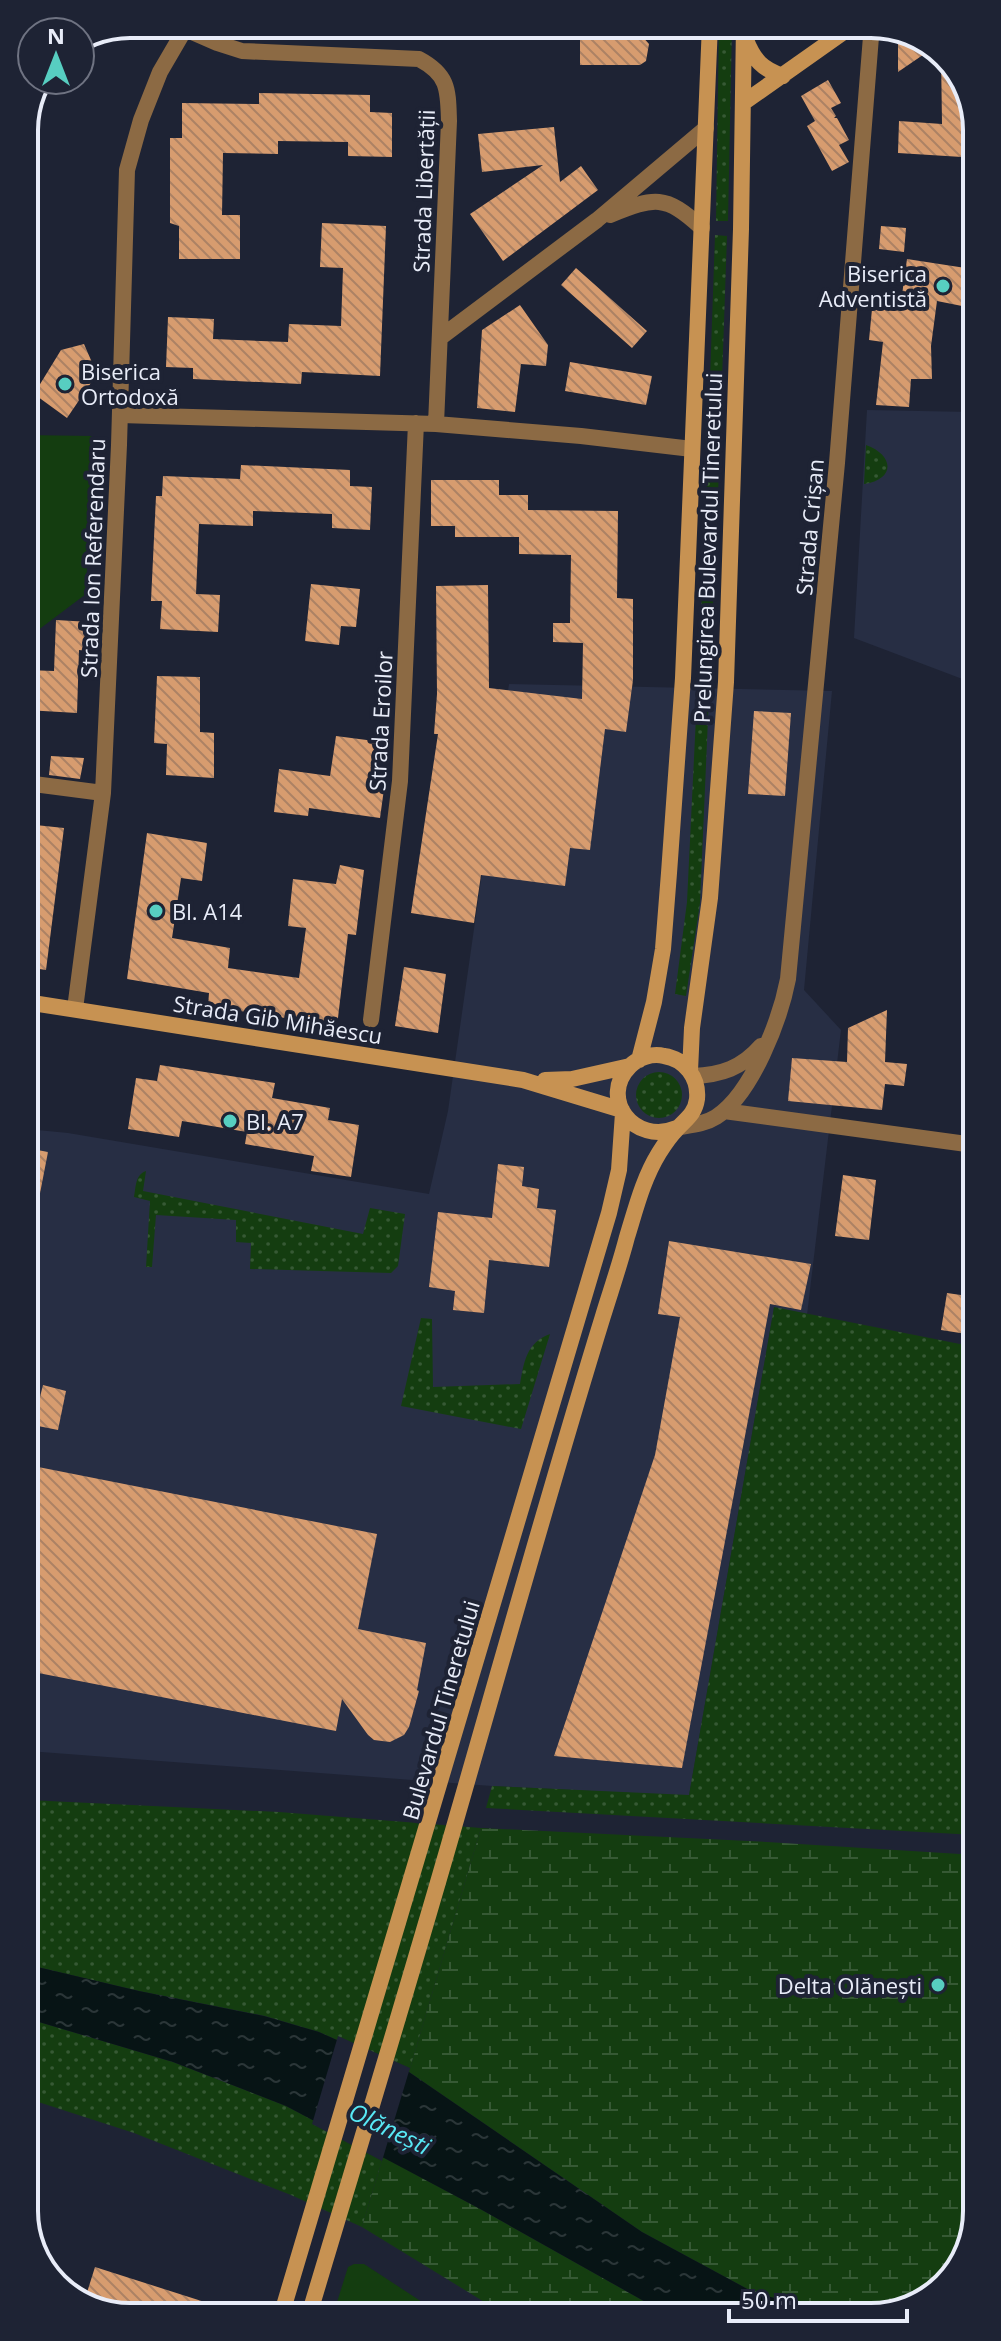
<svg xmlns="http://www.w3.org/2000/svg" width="1001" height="2341" viewBox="0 0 1001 2341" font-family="'Open Sans',sans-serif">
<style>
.built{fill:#272e44}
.grass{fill:url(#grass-dots)}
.wetland{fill:url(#wetland-marsh)}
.park{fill:#143d10}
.water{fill:url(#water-ripples)}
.pier{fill:#1e2334}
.building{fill:url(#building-back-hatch)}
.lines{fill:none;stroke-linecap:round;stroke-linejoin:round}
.street{stroke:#8c6a44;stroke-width:16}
.secondary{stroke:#c79252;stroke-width:16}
.poi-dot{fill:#57cec1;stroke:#1e2334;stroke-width:3}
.labels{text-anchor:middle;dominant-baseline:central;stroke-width:8;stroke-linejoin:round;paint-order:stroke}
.street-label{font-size:22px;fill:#e8ecf8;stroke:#1e2334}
.poi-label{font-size:22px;fill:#e8ecf8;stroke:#1e2334;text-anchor:start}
.water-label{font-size:24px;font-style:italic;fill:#58e8f5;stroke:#1e2334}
.rim{fill:none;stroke:#e8ecf8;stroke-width:4}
</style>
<defs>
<pattern id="grass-dots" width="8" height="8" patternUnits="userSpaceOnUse" patternTransform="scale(2)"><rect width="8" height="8" fill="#143d10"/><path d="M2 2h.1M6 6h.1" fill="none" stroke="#365934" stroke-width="1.8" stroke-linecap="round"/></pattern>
<pattern id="wetland-marsh" width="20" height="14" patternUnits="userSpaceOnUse" patternTransform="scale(2)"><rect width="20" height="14" fill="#143d10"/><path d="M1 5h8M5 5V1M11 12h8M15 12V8" fill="none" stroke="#365934"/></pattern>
<pattern id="water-ripples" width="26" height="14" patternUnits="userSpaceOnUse" patternTransform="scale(2)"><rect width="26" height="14" fill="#071415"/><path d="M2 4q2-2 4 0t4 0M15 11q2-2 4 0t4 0" fill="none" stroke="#2b3638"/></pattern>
<pattern id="building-back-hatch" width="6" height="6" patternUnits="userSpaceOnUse" patternTransform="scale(2)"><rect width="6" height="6" fill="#d79c6f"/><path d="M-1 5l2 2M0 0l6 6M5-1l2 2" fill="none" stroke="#ac8264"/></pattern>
</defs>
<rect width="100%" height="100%" fill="#1e2334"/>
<path class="built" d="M 867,410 L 972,412 L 973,683 L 854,638 Z
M 509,684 L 832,691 L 804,990 L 841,1030 L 807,1315 L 774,1308 L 689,1796 L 492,1786 L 28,1751 L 27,1129 L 68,1133 L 429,1194 L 448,1111 Z"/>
<path class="grass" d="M 719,24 L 732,24 L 728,221 L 716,221 Z
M 715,235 L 727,236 L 718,495 L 706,495 Z
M 866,445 C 894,455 896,479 864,484 Z
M 706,511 L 717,512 L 700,903 L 686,996 L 675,994 L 687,902 Z
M636 1095a23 23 0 1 1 46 0a23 23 0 1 1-46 0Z
M 146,1171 L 143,1191 L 363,1234 L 370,1208 L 405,1214 L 398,1266 L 391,1273 L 250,1269 L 251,1243 L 236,1242 L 236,1220 L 156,1215 L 152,1267 L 146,1267 L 150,1201 L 134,1197 C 136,1187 135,1175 146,1171 Z
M 774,1307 L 975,1347 L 976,1835 L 486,1808 L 492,1786 L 689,1795 Z
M 421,1318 L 432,1319 L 433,1387 L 520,1384 C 524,1362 526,1343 550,1334 L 521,1429 L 401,1406 Z
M 28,1800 L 279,1812 L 481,1828 L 409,2072 L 319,2032 L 265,2016 L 139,1991 L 29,1965 Z
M 29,2019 L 173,2062 L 286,2106 L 383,2157 L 362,2227 L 291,2195 L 134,2133 L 29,2099 Z"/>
<path class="wetland" d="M 481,1828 L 767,1842 L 976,1855 L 977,2211 L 955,2275 L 904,2311 L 824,2312 L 753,2292 L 642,2232 L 409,2072 Z
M 383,2157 L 482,2210 L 665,2313 L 504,2314 L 362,2227 Z"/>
<path class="park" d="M 25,435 L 92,436 L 86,594 L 25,640 Z
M 354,2264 L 364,2264 L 442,2315 L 333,2315 L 348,2267 Z"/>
<path class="water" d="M 29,1965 L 139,1991 L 264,2016 L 319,2032 L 409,2072 L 642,2232 L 753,2292 L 824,2312 L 665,2313 L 482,2210 L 286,2106 L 173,2062 L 29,2019 Z"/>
<path class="pier" d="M 338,2036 L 410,2068 L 382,2161 L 312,2124 Z"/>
<path class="building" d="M 898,32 L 936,46 L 898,72 Z
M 580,34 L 640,34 L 649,44 L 646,61 L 640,65 L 580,65 Z
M 941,54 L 961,82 L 962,157 L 898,153 L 899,121 L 942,124 Z
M 828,80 L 841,103 L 831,108 L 836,116 L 834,118 L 837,118 L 849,140 L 839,145 L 849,162 L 832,171 L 807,126 L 815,121 L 801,96 Z
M 259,93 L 370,95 L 370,112 L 392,113 L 392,157 L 348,156 L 348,142 L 278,141 L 278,154 L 223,153 L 222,215 L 240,215 L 240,259 L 179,259 L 179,226 L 170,223 L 170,138 L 182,138 L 182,103 L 259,104 Z
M 554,127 L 560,182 L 581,166 L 598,190 L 503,261 L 470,214 L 543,165 L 482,172 L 478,134 Z
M 322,223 L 386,226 L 380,376 L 302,372 L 301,384 L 193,379 L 193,368 L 166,367 L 168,317 L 214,319 L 213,339 L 288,342 L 289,324 L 341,326 L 343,268 L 320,267 Z
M 881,226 L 906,228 L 904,252 L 879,249 Z
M 907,259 L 972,269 L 972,308 L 937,301 L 931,346 L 932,379 L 911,379 L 909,407 L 876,405 L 883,342 L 869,340 L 873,299 L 901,302 Z
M 576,268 L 647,331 L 632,348 L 561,285 Z
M 520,305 L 548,345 L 546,366 L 521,364 L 515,412 L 477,408 L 482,330 Z
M 84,344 L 97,374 L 67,418 L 34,394 L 61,350 Z
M 570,362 L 652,376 L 646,405 L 565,391 Z
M 241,465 L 350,470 L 350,486 L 372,487 L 370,530 L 332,528 L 332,514 L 253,511 L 253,526 L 199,524 L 196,594 L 220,595 L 218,632 L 160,629 L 162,601 L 151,601 L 156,496 L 162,496 L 163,476 L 240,479 Z
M 431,480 L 499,480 L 499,495 L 528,495 L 528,510 L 618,511 L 617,598 L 633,599 L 633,680 L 626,732 L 605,729 L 590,850 L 570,848 L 565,886 L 481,875 L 474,923 L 411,913 L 438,734 L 434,734 L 437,694 L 436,586 L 488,585 L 489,688 L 582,699 L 583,643 L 553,642 L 553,623 L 570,623 L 571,555 L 519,554 L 519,537 L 455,537 L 455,526 L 431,526 Z
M 311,584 L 360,589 L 356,627 L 341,626 L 339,645 L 305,641 Z
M 56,620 L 90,622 L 89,651 L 79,650 L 77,713 L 26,710 L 27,670 L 54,671 Z
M 157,676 L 200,677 L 200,732 L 214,733 L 214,778 L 166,775 L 167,744 L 154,743 Z
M 754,711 L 791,713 L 785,796 L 748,794 Z
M 336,736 L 382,742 L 375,788 L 384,789 L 380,818 L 309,808 L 308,816 L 274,812 L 279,769 L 330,776 Z
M 51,756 L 84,758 L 80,779 L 49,775 Z
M 26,824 L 64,828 L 46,970 L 26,967 Z
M 147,833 L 207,843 L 202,881 L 181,878 L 172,938 L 230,948 L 228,968 L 299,978 L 306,928 L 288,926 L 293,879 L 336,884 L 340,865 L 364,870 L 356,935 L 348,934 L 337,1026 L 208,1006 L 209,993 L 127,979 Z
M 404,967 L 446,974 L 438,1033 L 395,1026 Z
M 887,1010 L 885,1062 L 907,1064 L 904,1086 L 885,1084 L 882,1110 L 788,1101 L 792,1058 L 847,1062 L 848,1028 Z
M 160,1065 L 275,1083 L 272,1098 L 330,1108 L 328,1120 L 359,1125 L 351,1177 L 311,1171 L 314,1156 L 245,1144 L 247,1132 L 182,1121 L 179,1137 L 128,1129 L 136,1078 L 157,1081 Z
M 27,1148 L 48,1152 L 36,1214 L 27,1214 Z
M 498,1164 L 524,1167 L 522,1186 L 539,1189 L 537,1208 L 556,1210 L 549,1267 L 489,1260 L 484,1313 L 453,1310 L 455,1291 L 429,1287 L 438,1212 L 492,1218 Z
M 843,1175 L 876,1180 L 869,1240 L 835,1236 Z
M 669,1241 L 811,1264 L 801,1310 L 770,1304 L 682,1768 L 554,1756 L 655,1455 L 680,1317 L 658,1314 Z
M 947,1293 L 975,1297 L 973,1335 L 941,1330 Z
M 43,1385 L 66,1391 L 58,1430 L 33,1425 Z
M 28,1465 L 377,1534 L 358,1629 L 426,1643 L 417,1690 L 419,1691 L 409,1727 L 404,1735 L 390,1742 L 374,1740 L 368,1735 L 342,1699 L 336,1731 L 28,1671 Z
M 95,2267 L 236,2312 L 236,2316 L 123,2317 L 84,2302 Z"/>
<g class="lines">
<path class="street" d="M 185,29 L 217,43 L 242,51 L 419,59 C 449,75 448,90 449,121 L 436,424
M 610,215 C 655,197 665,194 702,228
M 441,337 L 597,220 L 706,128
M 120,415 L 436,424 L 581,436 L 692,449
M 26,783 L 103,793
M 75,1009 L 103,793 L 119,445 L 127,170 L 141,120 L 160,72 L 188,24
M 371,1020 L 400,781 L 416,423
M 693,1076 C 721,1075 742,1068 761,1046
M 724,1111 L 974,1145
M 680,1127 C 693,1125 705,1124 716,1117 C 752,1094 780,1020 788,979 L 837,463 L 872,24"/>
<path class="secondary" d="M 746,40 C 754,60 762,69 783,76
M 743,103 L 855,24
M 26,1002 L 523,1080 L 622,1110
M 639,1060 L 654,1002 L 663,949 L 669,873 L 683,678 L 710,24
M 690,1071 L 692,1028 L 710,898 L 726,682 L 741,229 L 744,24
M 545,1080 L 572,1079 L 630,1066
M 309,2315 C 359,2148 410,1981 458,1813 C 506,1647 552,1481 603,1316 C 611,1290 620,1264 627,1237 C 636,1208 643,1179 659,1153 C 664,1145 670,1136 677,1129 C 686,1119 695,1114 697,1099 C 699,1078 685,1059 664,1056 C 652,1053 638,1058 630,1066 C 598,1098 634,1146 677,1128
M 281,2316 L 609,1213 L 619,1170 L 623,1113"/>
</g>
<g class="poi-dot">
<circle cx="943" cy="286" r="8"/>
<circle cx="65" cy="384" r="8"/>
<circle cx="156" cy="911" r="8"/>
<circle cx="230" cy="1121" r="8"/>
<circle cx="938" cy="1985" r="8"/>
</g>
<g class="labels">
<g class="street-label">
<text transform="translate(423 191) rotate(-88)">Strada Libertății</text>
<text transform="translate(809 527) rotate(-85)">Strada Crișan</text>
<text transform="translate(707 548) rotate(-88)">Prelungirea Bulevardul Tineretului</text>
<text transform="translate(92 558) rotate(-88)">Strada Ion Referendaru</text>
<text transform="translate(380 721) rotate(-87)">Strada Eroilor</text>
<text transform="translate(278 1019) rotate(9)">Strada Gib Mihăescu</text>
<text transform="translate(440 1710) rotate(-74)">Bulevardul Tineretului</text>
</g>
<g class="poi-label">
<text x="927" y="273" text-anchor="end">Biserica<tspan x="927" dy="25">Adventistă</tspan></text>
<text x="81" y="371">Biserica<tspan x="81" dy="25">Ortodoxă</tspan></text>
<text x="172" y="911">Bl. A14</text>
<text x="246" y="1121">Bl. A7</text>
<text x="922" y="1985" text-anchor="end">Delta Olănești</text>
</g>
<g class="water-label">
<text transform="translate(390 2128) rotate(26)">Olănești</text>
</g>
</g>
<path d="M0 0H1001V2341H0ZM130 38H871A92 92 0 0 1 963 130V2211A92 92 0 0 1 871 2303H130A92 92 0 0 1 38 2211V130A92 92 0 0 1 130 38Z" fill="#1e2334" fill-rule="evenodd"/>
<path class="rim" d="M130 38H871A92 92 0 0 1 963 130V2211A92 92 0 0 1 871 2303H130A92 92 0 0 1 38 2211V130A92 92 0 0 1 130 38Z"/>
<g transform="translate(56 56)"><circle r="38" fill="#1e2334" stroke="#6f7382" stroke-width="2"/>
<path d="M0-6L14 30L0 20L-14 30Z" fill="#57cec1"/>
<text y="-12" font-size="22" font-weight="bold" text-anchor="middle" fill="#e8ecf8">N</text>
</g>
<path d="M729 2309v12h178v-12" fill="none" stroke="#e8ecf8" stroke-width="4"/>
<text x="741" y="2309" font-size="24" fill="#e8ecf8" stroke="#1e2334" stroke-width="6" paint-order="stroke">50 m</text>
</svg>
